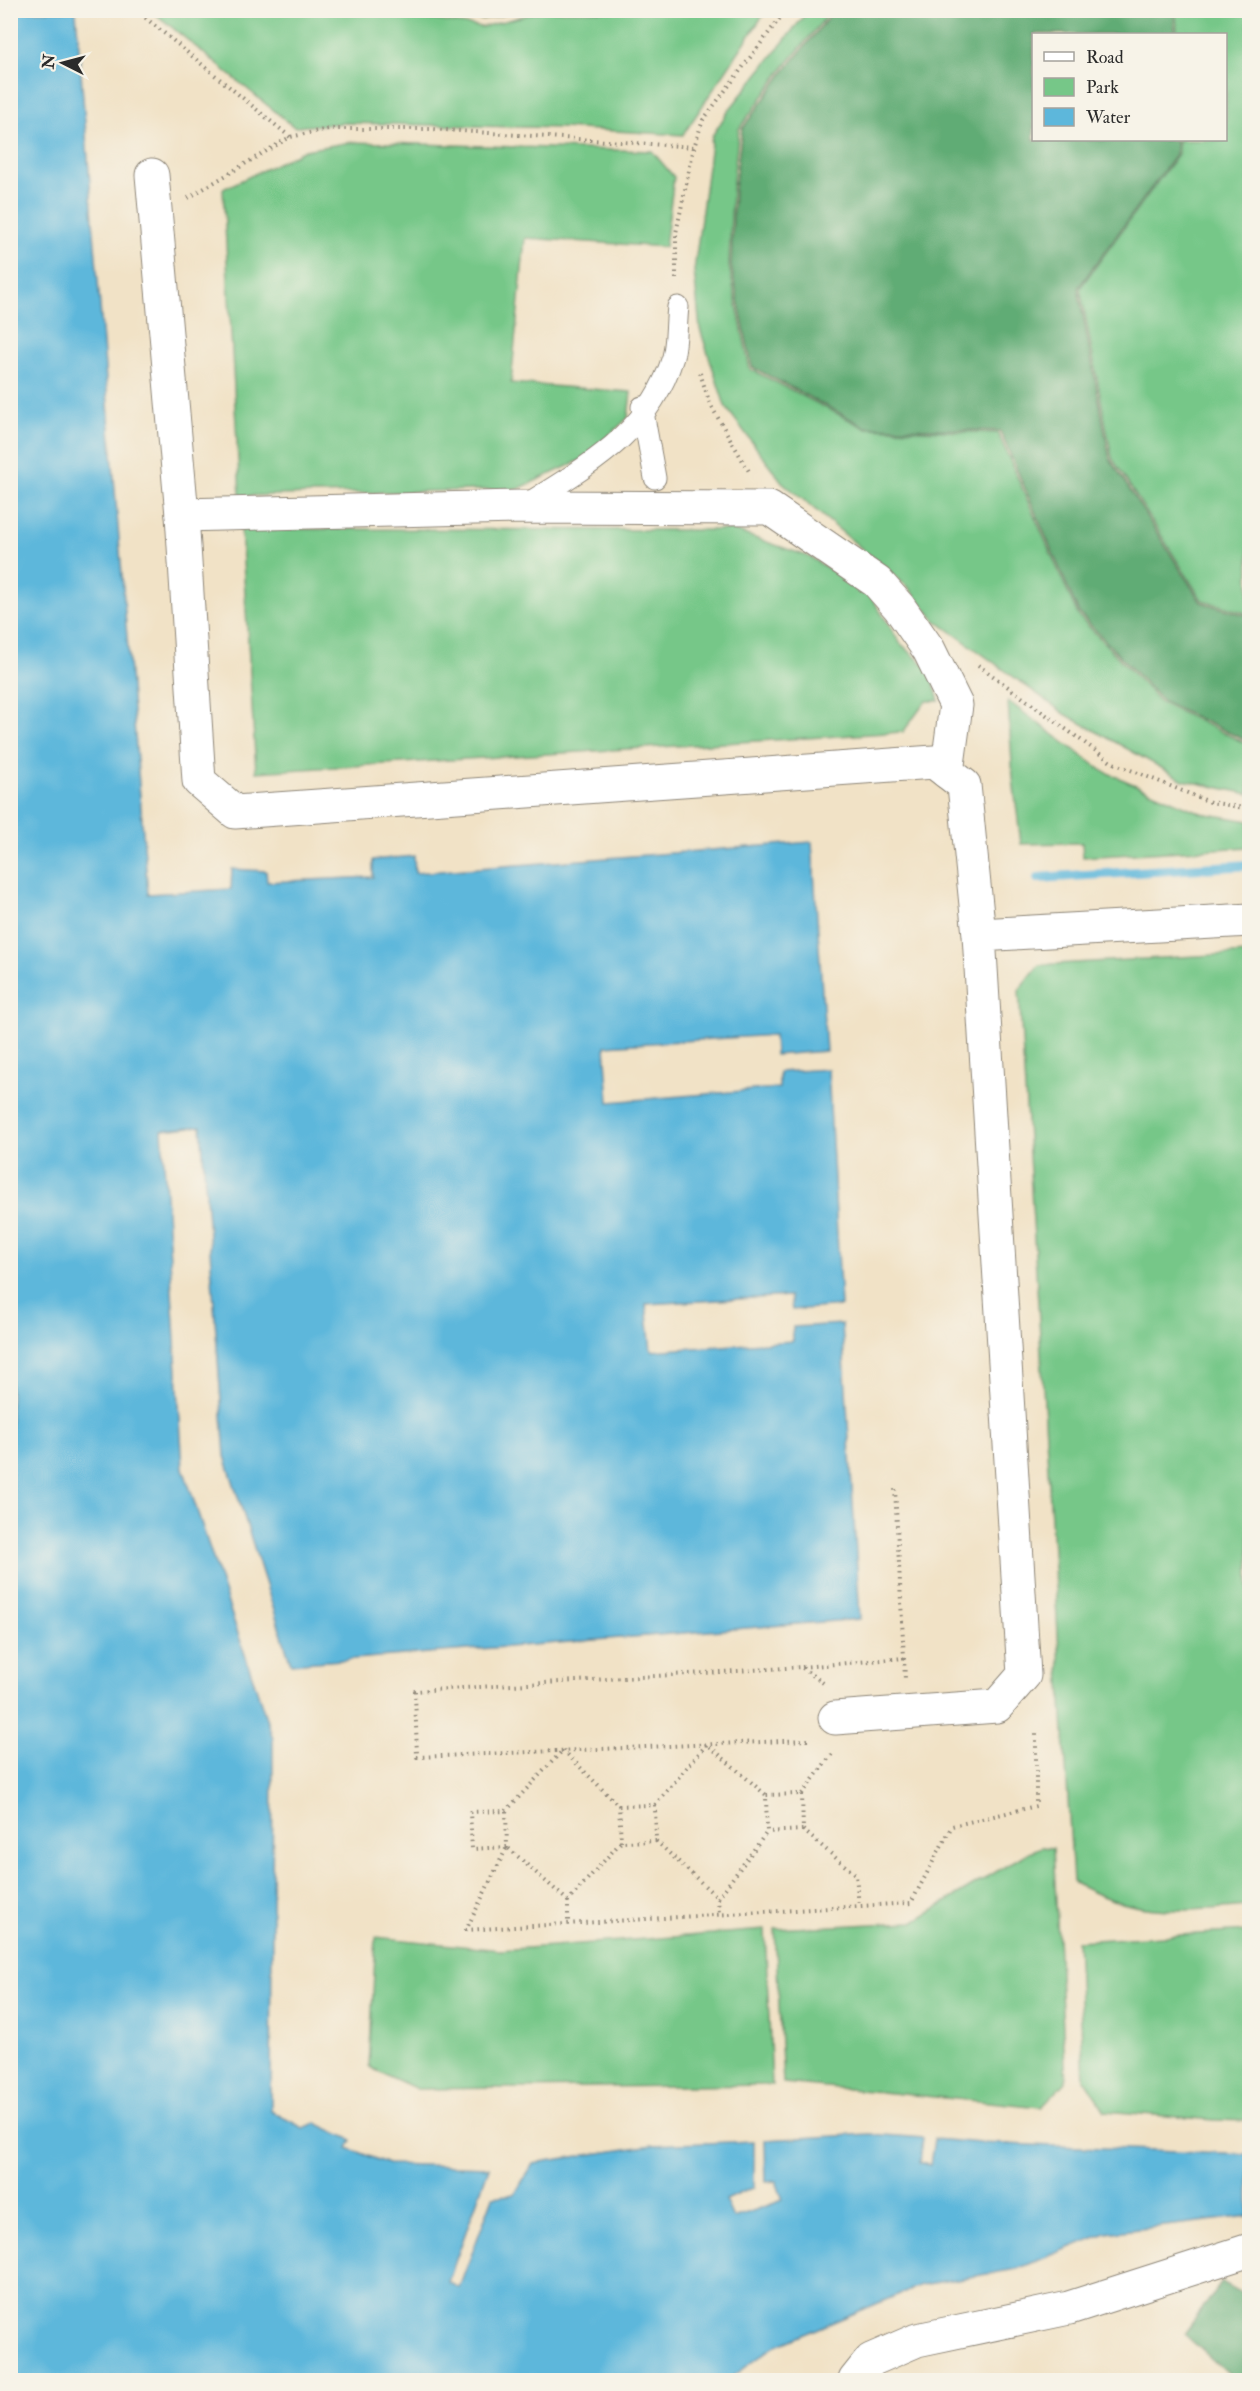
<svg xmlns="http://www.w3.org/2000/svg" width="1260" height="2391" viewBox="0 0 1260 2391" font-family="'IM FELL Double Pica',serif">
<style>
.green{fill:#76c788;stroke:#50795a;stroke-width:1.5}
.forest{fill:#60ac74;stroke:#466c50;stroke-width:1.5}
.water{fill:#5db7db;stroke:#447183;stroke-width:1.5}
.lines{fill:none;stroke-linecap:round;stroke-linejoin:round}
.stream{stroke:#5db7db;stroke-width:10}
.service-casing{stroke:#8e8678;stroke-width:23}
.minor-casing{stroke:#8e8678;stroke-width:35}
.tertiary-casing{stroke:#8e8678;stroke-width:35}
.path{stroke:#8e8678;stroke-width:4;stroke-dasharray:1.5 4.5;stroke-linecap:butt}
.service{stroke:#fff;stroke-width:21}
.minor{stroke:#fff;stroke-width:33}
.tertiary{stroke:#fff;stroke-width:33}
</style>
<rect width="100%" height="100%" fill="#f7f3e8"/>
<filter id="ink" filterUnits="userSpaceOnUse"><feTurbulence type="fractalNoise" baseFrequency=".0167" numOctaves="2"/><feDisplacementMap in="SourceGraphic" scale="12" xChannelSelector="R" yChannelSelector="G"/><feConvolveMatrix kernelMatrix="1 2 1 2 8 2 1 2 1" color-interpolation-filters="sRGB"/></filter>
<filter id="wash" filterUnits="userSpaceOnUse"><feTurbulence type="fractalNoise" baseFrequency=".008" numOctaves="4" result="noise"/><feDisplacementMap in="SourceGraphic" scale="24" xChannelSelector="R" yChannelSelector="G"/><feGaussianBlur stdDeviation="1.35" result="paint"/><feColorMatrix in="noise" values="0 0 0 0 0 0 0 0 0 0 0 0 0 0 0 0 0 1.4 0 .05"/><feComposite in="paint" operator="in"/></filter>
<g filter="url(#wash)">
<rect width="100%" height="100%" fill="#f1e2c6"/>
<path class="green" d="M 152,11 L 374,11 L 482,27 L 542,11 L 766,11 L 683,135 L 562,128 L 345,123 L 294,127 Z
M 808,11 L 831,11 L 785,66 L 739,129 L 732,189 L 729,266 L 750,369 L 865,428 L 998,433 L 1078,615 L 1161,703 L 1249,745 L 1249,794 L 1183,780 L 1065,714 L 935,620 L 909,588 L 782,482 L 725,406 L 700,329 L 694,271 L 712,136 L 729,110 Z
M 1176,11 L 1249,11 L 1249,614 L 1202,600 L 1112,458 L 1080,288 L 1178,154 L 1178,140 L 1226,140 L 1226,34 L 1177,34 Z
M 351,142 L 652,151 L 674,177 L 665,247 L 525,238 L 511,383 L 631,392 L 628,418 L 583,459 L 518,489 L 240,496 L 223,189 L 305,150 Z
M 241,529 L 732,530 L 810,557 L 870,595 L 900,643 L 930,670 L 939,701 L 926,701 L 903,732 L 256,772 Z
M 1008,701 L 1103,771 L 1201,813 L 1249,821 L 1249,847 L 1083,857 L 1082,843 L 1021,844 L 1013,779 Z
M 1249,953 L 1249,1906 C 1180,1911 1136,1918 1073,1882 L 1019,990 L 1039,965 Z
M 1042,1847 L 1053,1848 L 1066,2082 L 1042,2107 L 783,2083 L 775,1929 L 913,1922 L 1029,1852 Z
M 765,1930 L 772,2085 L 417,2089 L 369,2067 L 376,1937 L 500,1950 Z
M 1249,1931 L 1249,2121 L 1215,2120 L 1105,2111 L 1084,2079 L 1077,1941 Z"/>
<path class="forest" d="M 425,11 L 518,11 L 483,20 Z
M 834,11 L 1174,11 L 1175,34 L 1034,34 L 1034,140 L 1176,140 L 1176,154 L 1078,288 L 1110,459 L 1201,602 L 1249,616 L 1249,742 L 1163,702 L 1079,613 L 1000,431 L 866,427 L 752,367 L 731,266 L 734,190 L 742,129 L 785,70 Z
M 1222,2282 L 1249,2297 L 1249,2380 L 1235,2380 L 1184,2334 Z"/>
<path class="water" d="M 72,11 L 76,12 L 148,894 L 231,889 L 232,869 L 266,871 L 267,882 L 373,877 L 373,860 L 414,856 L 415,873 L 812,842 L 826,1051 L 775,1055 L 774,1035 L 605,1046 L 609,1102 L 779,1088 L 779,1072 L 828,1069 L 841,1306 L 792,1310 L 790,1296 L 646,1304 L 651,1351 L 793,1341 L 793,1327 L 842,1324 L 860,1619 L 291,1664 L 225,1456 L 201,1126 L 162,1130 L 183,1468 L 273,1739 L 271,2111 L 303,2128 L 316,2123 L 352,2140 L 348,2148 L 388,2164 L 489,2167 L 448,2282 L 459,2288 L 493,2197 L 515,2194 L 533,2163 L 653,2145 L 754,2141 L 754,2187 L 725,2200 L 733,2218 L 783,2200 L 776,2181 L 766,2182 L 765,2140 L 870,2134 L 923,2138 L 920,2163 L 930,2165 L 934,2139 L 981,2143 L 1249,2154 L 1249,2216 L 1106,2233 L 1017,2269 L 921,2285 L 772,2348 L 728,2380 L 11,2380 L 10,11 Z"/>
<g class="lines">
<path class="stream" d="M 1038,878 L 1250,865"/>
</g>
</g>
<g filter="url(#ink)">
<g class="lines">
<g class="service-casing">
<path id="service" d="M 642,407 L 655,478
M 524,506 C 587,466 650,433 673,357 C 677,342 676,323 678,307"/>
</g>
<g class="minor-casing">
<path id="minor" d="M 182,515 L 521,507 L 769,508 L 877,582 L 899,607 L 929,650 L 956,705 L 947,772
M 855,2380 L 871,2360 L 917,2340 L 1069,2308 L 1250,2250"/>
</g>
<g class="tertiary-casing">
<path id="tertiary" d="M 152,175 L 182,515 L 199,781 L 235,812 L 934,762 L 964,785 L 979,935 L 1024,1675 L 997,1706 L 835,1718
M 979,935 L 1250,920"/>
</g>
<path class="path" d="M 136,10 L 290,137
M 188,198 L 290,137 L 328,129 L 431,129 L 694,147
M 676,279 L 676,233 L 694,147 L 703,120 L 786,10
M 700,373 L 710,404 L 750,473
M 978,665 L 1111,762 L 1210,802 L 1250,809
M 904,1658 L 905,1679
M 802,1667 L 904,1658 L 895,1489
M 808,1740 L 417,1757 L 415,1691 L 801,1667 L 826,1685
M 802,1794 L 832,1754
M 655,1805 L 707,1744 L 766,1795
M 506,1811 L 563,1750 L 619,1806
M 506,1811 L 507,1847 L 472,1849 L 470,1812 Z
M 803,1830 L 856,1875 L 859,1906
M 656,1841 L 718,1898 L 767,1832 L 766,1795 L 802,1794 L 803,1830 L 767,1832
M 621,1842 L 619,1806 L 655,1805 L 656,1841 L 621,1842 L 568,1901 L 507,1847 L 466,1930 L 911,1903 L 952,1826 L 1036,1806 L 1036,1730
M 718,1898 L 719,1914
M 568,1901 L 568,1923"/>
<use href="#service" class="service"/>
<use href="#minor" class="minor"/>
<use href="#tertiary" class="tertiary"/>
</g>
</g>
<rect width="1260" height="2391" fill="none" stroke="#f7f3e8" stroke-width="36"/>
<rect x="1032" y="33" width="195" height="108" fill="#f7f3e8" stroke="#a5a39c" stroke-width="1.5"/>
<rect x="1044" y="52" width="30" height="9" fill="#ffffff" stroke="#a5a39c" stroke-width="1.5"/>
<text x="1086" y="63" font-size="18" fill="#2b2b2b">Road</text>
<rect x="1044" y="78" width="30" height="18" fill="#76c788" stroke="#a5a39c" stroke-width="1.5"/>
<text x="1086" y="93" font-size="18" fill="#2b2b2b">Park</text>
<rect x="1044" y="108" width="30" height="18" fill="#5db7db" stroke="#a5a39c" stroke-width="1.5"/>
<text x="1086" y="123" font-size="18" fill="#2b2b2b">Water</text>
<g transform="translate(63 63) rotate(276)" stroke="#f7f3e8" stroke-width="4.5" paint-order="stroke">
<path d="M0-4.5L10 22L0 15L-10 22Z" fill="#2b2b2b"/>
<text y="-9" font-size="16" font-weight="bold" text-anchor="middle" fill="#2b2b2b">N</text>
</g>
</svg>
